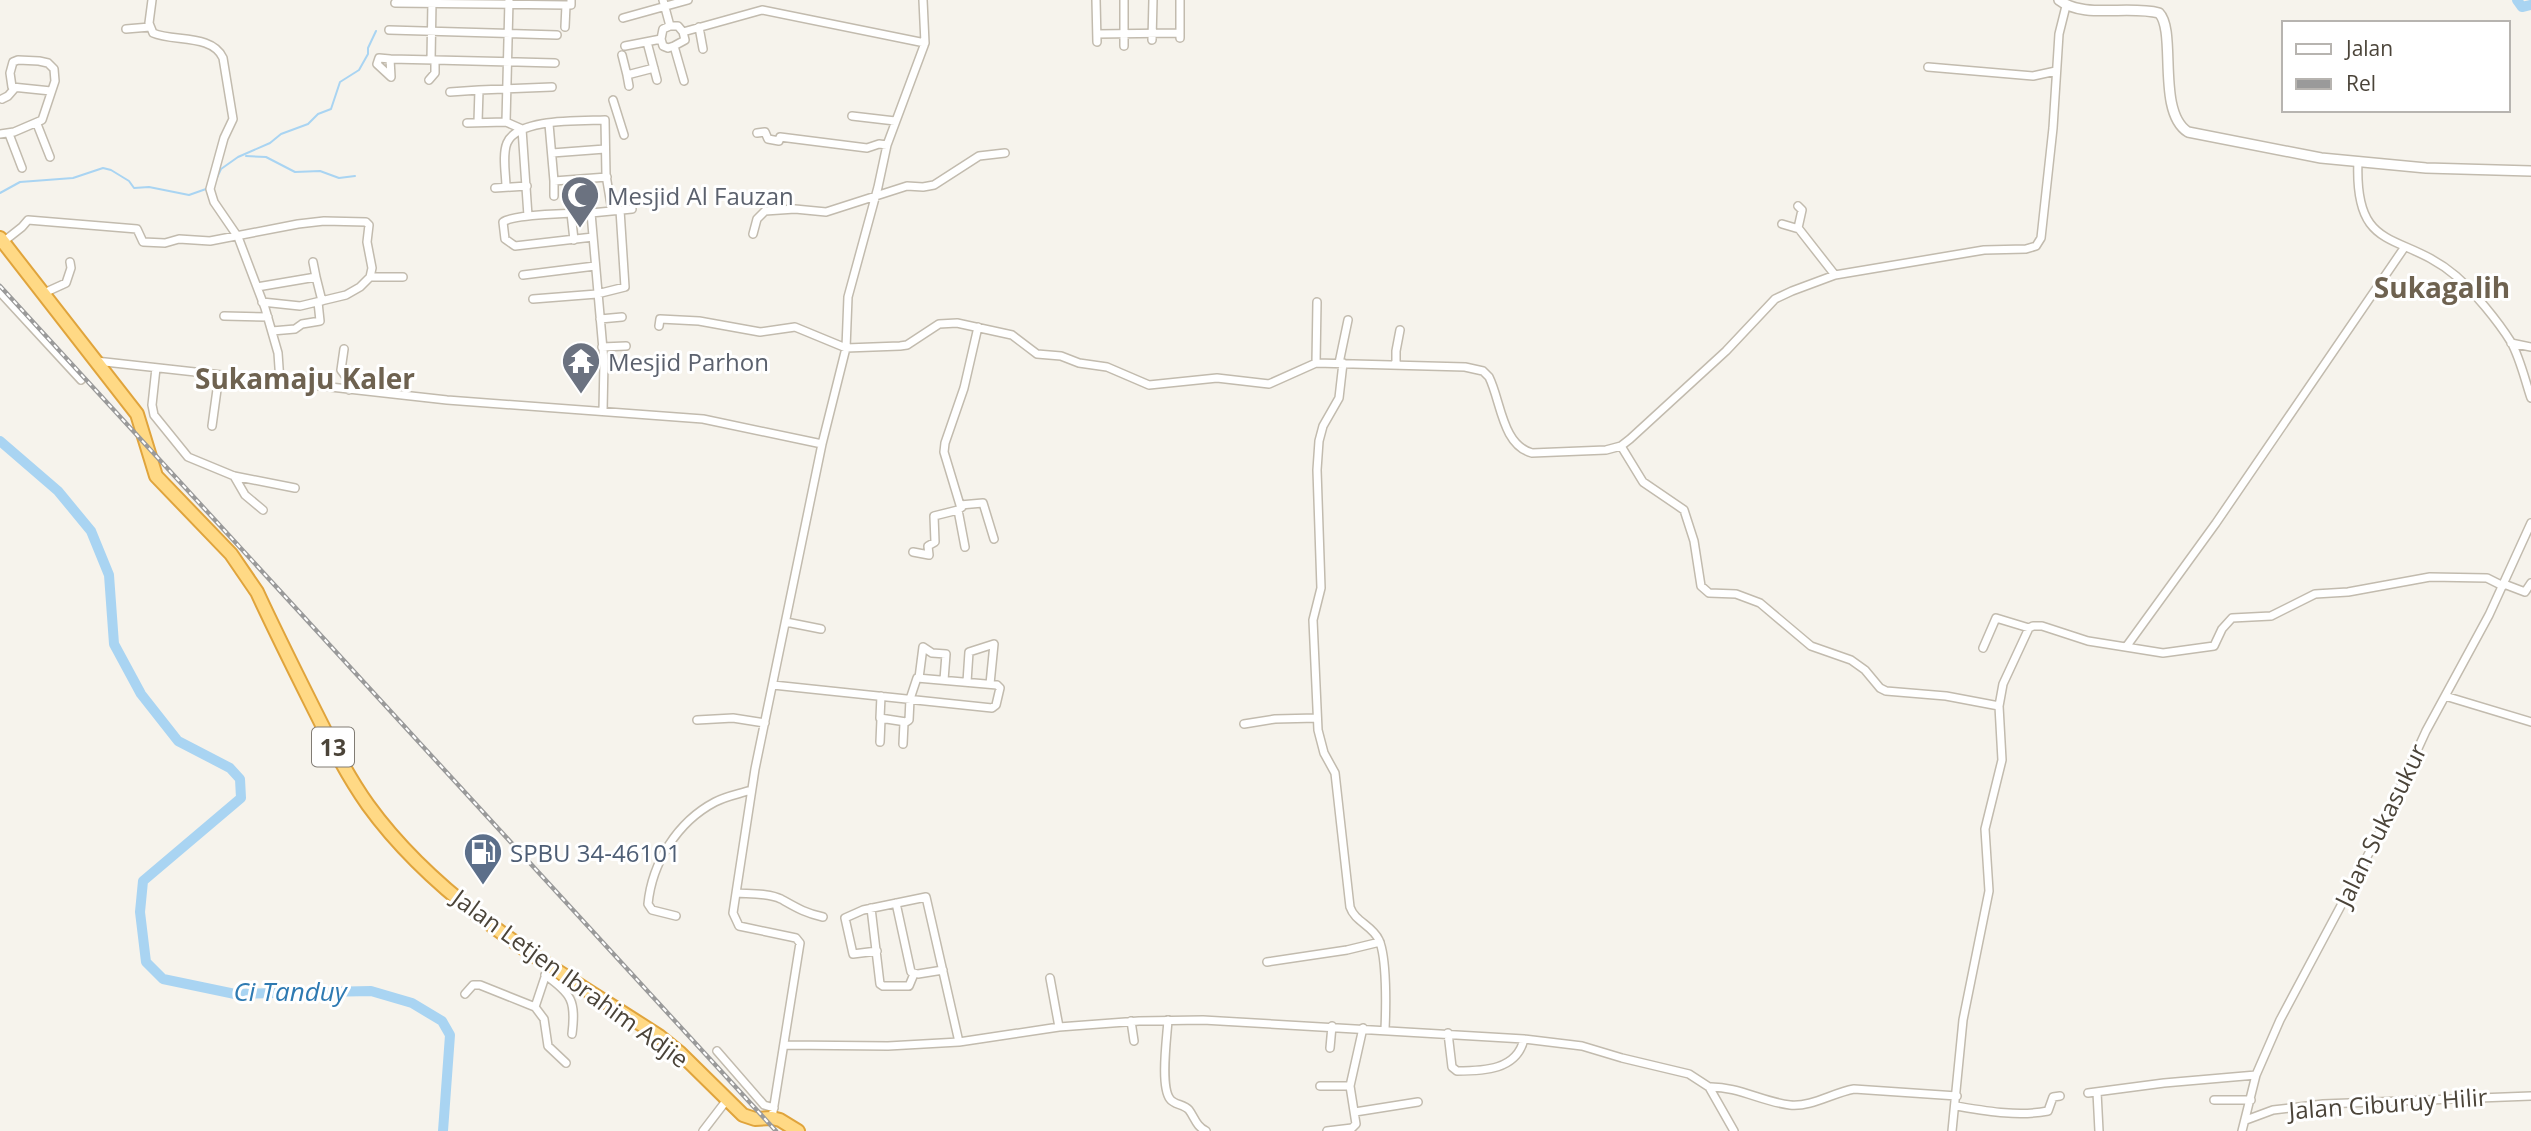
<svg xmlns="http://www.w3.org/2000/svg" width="2531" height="1131" viewBox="0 0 2531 1131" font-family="'Open Sans',sans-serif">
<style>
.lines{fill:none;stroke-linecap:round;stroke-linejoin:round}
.stream{stroke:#a9d4f2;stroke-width:2}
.river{stroke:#a9d4f2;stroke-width:10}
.minor-casing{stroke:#c2bbae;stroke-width:10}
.tertiary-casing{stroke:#c2bbae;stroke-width:12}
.trunk-casing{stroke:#e0a43c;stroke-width:16}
.minor{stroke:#fff;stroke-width:7}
.tertiary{stroke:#fff;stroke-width:9}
.trunk{stroke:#ffd985;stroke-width:12}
.rail-casing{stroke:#9a9a9a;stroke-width:4.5}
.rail{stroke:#fff;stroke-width:2;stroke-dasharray:5;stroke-linecap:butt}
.labels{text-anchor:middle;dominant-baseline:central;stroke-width:6;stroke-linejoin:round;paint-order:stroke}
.shield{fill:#fff;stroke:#817c74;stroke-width:2}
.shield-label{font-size:23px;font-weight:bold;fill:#4b4439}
.worship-label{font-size:24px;fill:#5b616d;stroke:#fff;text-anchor:start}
.street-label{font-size:24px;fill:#4b4439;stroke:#fff}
.service-label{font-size:24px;fill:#4e5e75;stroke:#fff;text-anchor:start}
.water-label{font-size:26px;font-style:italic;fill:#2e7ab2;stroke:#fff}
.quarter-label{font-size:28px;font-weight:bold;fill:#6e6250;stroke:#fff}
</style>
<rect width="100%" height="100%" fill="#f6f3ec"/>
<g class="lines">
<path class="stream" d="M 246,156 L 266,157 L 295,172 L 320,171 L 339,178 L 355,176
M 214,184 L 221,169 L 238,157 L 270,143 L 281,134 L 308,124 L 318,114 L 331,109 L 340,82 L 359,70 L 368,54 L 368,48 L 376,31
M 0,193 L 20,182 L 73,178 L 103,168 L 111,170 L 129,181 L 134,188 L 149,187 L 189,195 L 206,189"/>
<path class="river" d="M 2517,0 L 2522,7 L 2531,5
M 0,441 L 58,491 L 91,531 L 109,575 L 114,644 L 141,694 L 178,741 L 230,768 L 240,779 L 241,798 L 143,881 L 140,912 L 146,962 L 163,979 L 235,994 L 371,991 L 412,1003 L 442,1021 L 450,1035 L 443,1131"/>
<g class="minor-casing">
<path id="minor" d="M 152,0 L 149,23 L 153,33 C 174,42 212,34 223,58 L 233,119 L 224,138 L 210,189 L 214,202 L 238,237 L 265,308 L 278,353 L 280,382
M 509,0 L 506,122 L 522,129 L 528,216
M 663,0 L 670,26 L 678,26 L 683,32 L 762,10 L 925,43
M 1096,0 L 1097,42
M 395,3 L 566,5 L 571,5 L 571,0
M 623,18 L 688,0
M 670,26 L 663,29 L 661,39 L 663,46 L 668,48 L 674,46
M 565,27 L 566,5
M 699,27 L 703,49
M 126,29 L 150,27
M 389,30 L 557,35
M 683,32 L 685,40 L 674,46 L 684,81
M 1097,34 L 1180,33
M 1180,38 L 1180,0
M 1152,40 L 1153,0
M 647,42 L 657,80
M 625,46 L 661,39
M 1124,46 L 1124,0
M 622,55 L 627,75
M 390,59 L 379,58 L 377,64 L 391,77 L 390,59 L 435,60
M 431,60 L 432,1
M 1928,67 L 2033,76 L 2056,71
M 429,80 L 435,73 L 435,60 L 555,63
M 629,86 L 627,75 L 654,68
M 479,90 L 552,87
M 450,92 L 479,90 L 478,122
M 2,99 L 8,96 L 15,88
M 613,100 L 624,135
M 852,116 L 895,121
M 467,123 L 506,122
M 37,124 L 50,157
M 549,124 L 554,181 L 607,177
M 757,133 L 765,132 L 768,139 L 779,141 L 780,137 L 867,148 L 879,144 L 887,145
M 0,134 L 14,132 L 42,120 L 55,81 L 54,69 L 48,63 L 39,61 L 18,60 L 13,62 L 10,73 L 12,87 L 51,91
M 9,134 L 22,168
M 552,153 L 605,149
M 2358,161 C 2354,256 2402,230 2456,276 C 2474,292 2498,321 2511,342 C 2520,358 2525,380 2531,398
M 506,187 C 506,175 502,155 507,143 C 517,118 581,121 605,120 L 606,175 L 612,211
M 495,188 L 527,186
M 554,196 L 554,181
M 571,213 L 574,240
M 591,213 L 632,209
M 1782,224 L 1799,229 L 1835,275
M 1798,228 L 1802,210 L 1798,206
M 753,234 L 757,219 L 765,211 L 795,209 L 826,212 L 907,186 L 923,187 L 934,185 L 979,156 L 1005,153
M 593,237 L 515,246 L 505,239 L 503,222 C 514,214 575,213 591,213 L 604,361 L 603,411
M 3,242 L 22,227 L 28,220 L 137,229 L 143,242 L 165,243 L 179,239 L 210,241 L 298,224 L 324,221 L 366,222 L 369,225 L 367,242 L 372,268 L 370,277 L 360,287 L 346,295 L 300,306 L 262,302
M 523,275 L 595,266
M 316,277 L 322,301
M 370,277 L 403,277
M 257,287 L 316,277 L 313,262
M 0,292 L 81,380
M 44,293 L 66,283 L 71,268 L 70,262
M 533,299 L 597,294 L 625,287 L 620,210
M 224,316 L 268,317
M 600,319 L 622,317
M 659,326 L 660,319 L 699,321 L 760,332 L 795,327 L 846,348 L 900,346 L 907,345 L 939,324 L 957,323 L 1012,335 L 1037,354 L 1061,356 L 1079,363 L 1107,367 L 1149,385 L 1217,378 L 1269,384 L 1316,363 L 1465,367 L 1483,371 L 1489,377 C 1501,401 1502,445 1532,453 L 1606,450 L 1621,446 L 1630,439 L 1726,351 L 1775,299 L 1792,291 L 1835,275 L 1984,250 L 2026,249 L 2036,246 L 2041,238 L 2053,128 L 2059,34 L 2066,6
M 978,327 L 964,388 L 945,443 L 944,452 L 960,505 L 983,503 L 994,539
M 272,331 L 295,329 L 302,324 L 320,321 L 318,302
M 2511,343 L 2531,347
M 602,347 L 626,346
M 344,349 L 341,370 L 349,381 L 349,390
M 96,361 L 447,400 L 703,419 L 822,444
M 1316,363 L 1317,302
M 1339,363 L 1348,320
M 1343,363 L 1339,398 L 1323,426 L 1319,441 L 1317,470 L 1321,588 L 1313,620 L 1318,730 L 1324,753 L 1335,773 L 1350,907 C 1355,922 1372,925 1379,940 C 1387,958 1386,1008 1385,1029
M 1396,364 L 1396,351 L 1400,330
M 156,368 L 152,405 L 154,415 L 188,457 L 234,476 L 295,488
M 212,426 L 219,375
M 1621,446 L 1643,482 L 1684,510 L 1694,541 L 1701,586 L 1709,593 L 1736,594 L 1760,603 L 1811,646 L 1851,660 L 1865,670 L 1880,688 L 1886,691 L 1946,696 L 1999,706
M 234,476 L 245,495 L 263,510
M 958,510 L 965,547
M 913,552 L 929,555 L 928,546 L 935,542 L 934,516 L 958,510 L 962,507
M 2504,584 L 2525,592 L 2531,583
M 786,622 L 821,629
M 2126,647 L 2216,523 L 2404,248
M 1983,648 L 1996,618 L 2029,628
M 919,678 L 923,647 L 932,653 L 946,654 L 944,680
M 967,682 L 969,652 L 994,644 L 990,684
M 773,685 C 846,692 919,701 992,708 L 996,705 L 1000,688 L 997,685 L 917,678 L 910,699 L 909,720 L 906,722 L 880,718 L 881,696
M 2445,696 L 2531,722
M 697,720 L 733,718 L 765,723
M 1244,724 L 1275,719 L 1317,718
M 880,742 L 881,719
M 903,744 L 904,723
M 736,893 C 750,894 769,893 781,899 C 797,908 805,913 823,917
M 896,903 L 911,972 L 918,974 L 943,970
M 871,908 L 880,984 L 883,986 L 909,986 L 914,974
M 676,916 L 652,910 L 648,904 C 652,863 677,822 715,802 C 726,796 739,794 751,790
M 877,951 L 853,954 L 845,918 L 863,910 L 926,897 L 959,1042
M 1267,962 L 1347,950 L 1380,942
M 549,965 L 535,1007 L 544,1019 L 548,1046 L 566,1063
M 545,975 C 572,994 576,1001 572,1034
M 1050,978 L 1059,1027
M 465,994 L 473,985 L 480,985 L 535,1007
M 1168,1020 C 1167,1037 1160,1086 1170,1099 C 1174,1105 1184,1104 1189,1110 C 1195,1118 1196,1126 1206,1131
M 1131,1021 L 1134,1041
M 1448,1033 L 1452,1067 L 1457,1071 C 1484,1071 1517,1070 1524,1039
M 785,1045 L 888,1046 L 959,1042 L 1059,1027 L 1139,1021 L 1203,1020 L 1524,1039 L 1582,1046 L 1622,1058 L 1689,1074 L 1709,1087 L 1734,1131
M 1330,1048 L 1332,1026
M 717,1051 L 764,1105 L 774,1108
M 1320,1086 L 1350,1086
M 1709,1087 C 1737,1086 1763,1102 1790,1105 C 1812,1107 1832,1093 1854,1089 L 1957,1096
M 2097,1092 L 2099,1131
M 2088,1093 L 2164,1083 L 2256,1075
M 2214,1100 L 2251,1100
M 1956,1106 C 1986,1111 2018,1117 2048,1111 L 2053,1097 L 2060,1096
M 1355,1112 L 1418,1102
M 772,1118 L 800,943 L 796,938 L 739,926 L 733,913 L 736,893 L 755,769 L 822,444 L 846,348 L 848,297 L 878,187 L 887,145 L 925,43 L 923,0
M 2246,1120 L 2273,1110 L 2323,1104 L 2531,1096
M 703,1131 L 726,1101
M 1327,1131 L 1352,1128 L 1356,1124 L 1350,1086 L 1363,1028
M 1952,1131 L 1963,1020 L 1989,891 L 1985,829 L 2002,760 L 1999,706 L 2003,684 L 2029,628 L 2033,626 L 2042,626 L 2088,641 L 2163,653 L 2214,646 L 2222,629 L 2232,618 L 2271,616 L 2315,594 L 2348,592 L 2430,577 L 2487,578 L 2503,586
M 2242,1131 L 2256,1075 L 2280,1020 L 2377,838 L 2426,731 L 2489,615 L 2531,523"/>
</g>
<g class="tertiary-casing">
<path id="tertiary" d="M 2059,0 C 2083,19 2128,5 2159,13 C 2177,31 2156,112 2188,132 L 2321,158 L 2426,168 L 2531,171"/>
</g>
<g class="trunk-casing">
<path id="trunk" d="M 0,238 L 137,414 L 156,476 L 231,554 L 257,592 C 275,631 294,669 313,707 C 330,741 346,774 368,805 C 441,906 556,969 659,1036 L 680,1053 L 743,1115 L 755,1119 L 772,1118 L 780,1120 L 798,1131"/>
</g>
<use href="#minor" class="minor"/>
<use href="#tertiary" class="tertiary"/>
<use href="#trunk" class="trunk"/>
<g class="rail-casing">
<path id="rail" d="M 0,286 L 776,1131"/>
</g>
<use href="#rail" class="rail"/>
</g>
<defs>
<g id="mosque-pin" transform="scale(2.0125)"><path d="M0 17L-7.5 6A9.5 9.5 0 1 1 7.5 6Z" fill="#6b7280" stroke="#fff"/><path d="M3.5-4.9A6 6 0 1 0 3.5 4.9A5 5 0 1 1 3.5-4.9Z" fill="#fff"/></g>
<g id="temple-pin" transform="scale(2.0125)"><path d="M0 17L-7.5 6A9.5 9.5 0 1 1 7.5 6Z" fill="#6b7280" stroke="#fff"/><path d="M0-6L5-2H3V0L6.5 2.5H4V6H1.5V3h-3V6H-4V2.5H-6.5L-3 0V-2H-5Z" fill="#fff"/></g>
<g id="fuel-pin" transform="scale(2.0125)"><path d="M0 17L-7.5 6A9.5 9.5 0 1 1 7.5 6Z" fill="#5c6f8a" stroke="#fff"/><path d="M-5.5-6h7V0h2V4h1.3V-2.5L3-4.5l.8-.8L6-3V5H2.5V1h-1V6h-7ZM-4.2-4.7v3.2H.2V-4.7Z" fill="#fff"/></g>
</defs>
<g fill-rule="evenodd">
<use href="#mosque-pin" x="580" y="195"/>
<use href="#temple-pin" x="581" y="361"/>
<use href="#fuel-pin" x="483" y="852"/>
</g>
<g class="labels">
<rect class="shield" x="312" y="727.5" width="42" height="39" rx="5"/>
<g class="shield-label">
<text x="333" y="747">13</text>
</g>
<g class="worship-label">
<text x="607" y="195">Mesjid Al Fauzan</text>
<text x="608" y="361">Mesjid Parhon</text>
</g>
<g class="street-label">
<text transform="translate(2380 825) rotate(-64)">Jalan Sukasukur</text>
<text transform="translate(571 978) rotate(36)">Jalan Letjen Ibrahim Adjie</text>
<text transform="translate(2388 1103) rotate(-4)">Jalan Ciburuy Hilir</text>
</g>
<g class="service-label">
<text x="510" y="852">SPBU 34-46101</text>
</g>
<g class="water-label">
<text x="290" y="991">Ci Tanduy</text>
</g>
<g class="quarter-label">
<text x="2442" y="287">Sukagalih</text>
<text x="305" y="378">Sukamaju Kaler</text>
</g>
</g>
<rect x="2282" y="21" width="228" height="91" fill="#ffffff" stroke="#b7b4b0" stroke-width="2"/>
<rect x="2296" y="44" width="35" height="10" fill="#ffffff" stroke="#b7b4b0" stroke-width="2"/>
<text x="2346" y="56" font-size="21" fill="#4b4439">Jalan</text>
<rect x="2296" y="79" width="35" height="10" fill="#9a9a9a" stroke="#b7b4b0" stroke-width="2"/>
<text x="2346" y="91" font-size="21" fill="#4b4439">Rel</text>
</svg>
